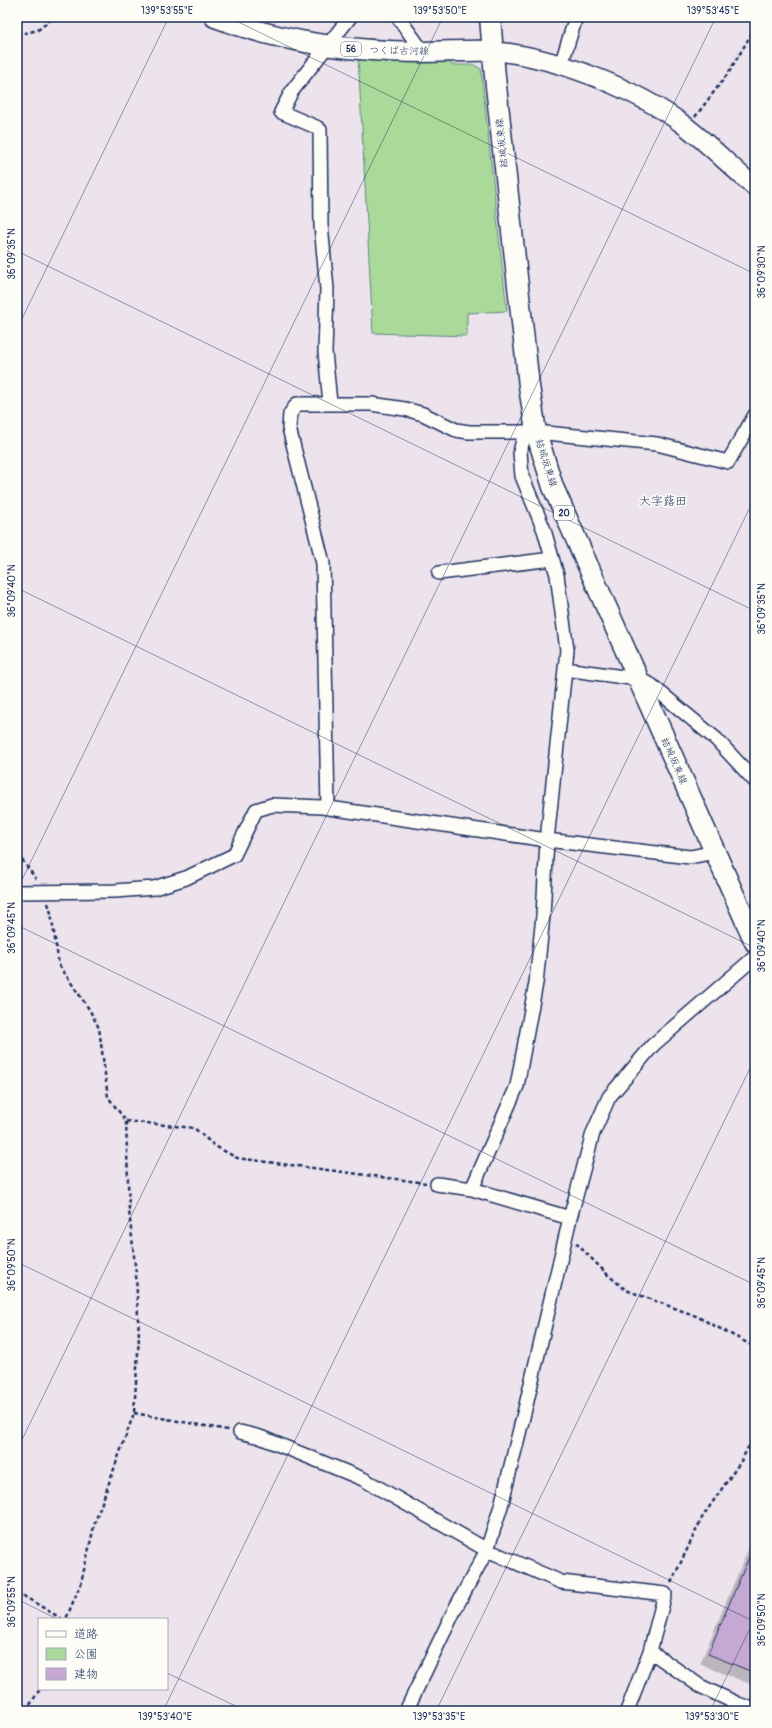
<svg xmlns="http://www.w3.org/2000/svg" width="772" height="1728" viewBox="0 0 772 1728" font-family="Pangolin,'Klee One',sans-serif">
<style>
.green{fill:#a9da9a;stroke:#62847c}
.shadow{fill:#0003}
.building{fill:#c6a8d5;stroke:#1b2f5e}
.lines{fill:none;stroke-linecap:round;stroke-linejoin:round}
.street-casing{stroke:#1b2f5e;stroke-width:16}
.secondary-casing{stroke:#1b2f5e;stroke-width:21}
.primary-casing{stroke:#1b2f5e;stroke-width:23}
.path{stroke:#1b2f5e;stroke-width:2.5;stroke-dasharray:4 3;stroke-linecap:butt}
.street{stroke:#fdfcf7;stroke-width:13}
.secondary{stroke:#fdfcf7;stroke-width:18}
.primary{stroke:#fdfcf7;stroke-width:20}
.ticks{fill:none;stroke:#1b2f5e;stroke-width:1;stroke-opacity:0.45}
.labels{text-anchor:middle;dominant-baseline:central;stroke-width:3;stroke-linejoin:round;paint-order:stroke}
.shield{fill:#fdfcf7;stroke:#5f6c8c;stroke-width:1}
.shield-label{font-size:9px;font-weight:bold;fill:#1b2f5e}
.street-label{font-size:10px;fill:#1b2f5e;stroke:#fdfcf7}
.quarter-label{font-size:12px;fill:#1b2f5e;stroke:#fdfcf7}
.neatline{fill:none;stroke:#1b2f5e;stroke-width:1.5}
.ticks-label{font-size:10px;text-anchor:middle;fill:#1b2f5e}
</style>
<rect width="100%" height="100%" fill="#ece3ed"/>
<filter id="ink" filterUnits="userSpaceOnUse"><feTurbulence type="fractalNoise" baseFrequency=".025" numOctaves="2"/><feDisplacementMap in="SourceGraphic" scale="8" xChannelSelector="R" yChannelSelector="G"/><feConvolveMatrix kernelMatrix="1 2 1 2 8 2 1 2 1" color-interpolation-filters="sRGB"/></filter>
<g filter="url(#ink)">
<path class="green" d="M 358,55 L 449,60 L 451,65 L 474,65 L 481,69 L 507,311 L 467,313 L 467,336 L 373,333 Z"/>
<path class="shadow" d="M 755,1533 L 755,1686 L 700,1664 Z"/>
<path class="building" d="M 755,1543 L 755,1673 L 708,1654 Z"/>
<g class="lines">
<g class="street-casing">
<path id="street" d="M 398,17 L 423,52
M 561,65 L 576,17
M 330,403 L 325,352 L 327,289 L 321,225 L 320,130 L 316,127 L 281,112 L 292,91 L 350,17
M 439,573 L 552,559
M 565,669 L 638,679 L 651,685 L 716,739 L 755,781
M 328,808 L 323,563 L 289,428 L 290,414 L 297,404 L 371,404 L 405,409 L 423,414 L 456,430 L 469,432 L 536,432 L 657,444 L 728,462 L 755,415
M 17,892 L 115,891 L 154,888 L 186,878 L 234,855 L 256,810 L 272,805 L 322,807 L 547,840 L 690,857 L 715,852
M 437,1184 L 472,1189 L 570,1218
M 472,1189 L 517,1086 L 536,983 L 543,916 L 547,840 L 567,650 L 557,575 L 544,530 L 522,476 L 520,452 L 525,432
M 240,1432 L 260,1437 L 363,1479 L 487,1550 L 561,1582 L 665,1594 L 650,1651
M 406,1711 L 455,1609 L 487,1550 L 501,1506 L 526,1405 L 570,1218 L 593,1133 L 609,1097 L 653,1045 L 755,957
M 627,1711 L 650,1651 L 700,1686 L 738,1704 L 755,1710"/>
</g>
<g class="secondary-casing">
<path id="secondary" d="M 492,51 C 553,56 635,88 684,125 C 709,144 731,167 755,187"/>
</g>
<g class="primary-casing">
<path id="primary" d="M 215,17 C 283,43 349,51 422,52 C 445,52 469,50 492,51
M 490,17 L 495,77 L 529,386 L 536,432 L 553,487 L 755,942"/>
</g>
<path class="path" d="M 17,35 L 38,30 L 54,17
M 695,117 L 729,72 L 755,28
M 17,847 L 20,857 L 36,879
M 48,903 L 51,913 L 59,965 L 89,1009 L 99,1028 L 108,1097 L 126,1121 L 129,1211 L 136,1274 L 139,1337 L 134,1413 L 95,1522 L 81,1583 L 66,1619
M 126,1121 L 194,1128 L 215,1146 L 237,1158 L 426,1183
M 576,1243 L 608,1275 L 626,1290 L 696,1316 L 755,1347
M 134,1413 L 228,1430
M 671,1583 L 703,1516 L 741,1461 L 755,1434
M 17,1592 L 62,1619
M 26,1711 L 40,1689"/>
<use href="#street" class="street"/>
<use href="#secondary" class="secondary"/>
<use href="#primary" class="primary"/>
</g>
</g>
<path class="ticks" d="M 228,17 L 755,274M 17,251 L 755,611M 17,329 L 169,17M 17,588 L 755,948M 17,890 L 443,17M 17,925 L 755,1285M 17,1262 L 755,1622M 17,1450 L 716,17M 17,1599 L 57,1619M 167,1673 L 246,1711M 163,1711 L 755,497M 436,1711 L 755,1058M 710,1711 L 755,1618"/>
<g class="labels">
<g class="shield">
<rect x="341" y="42" width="20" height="14" rx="3"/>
<rect x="554" y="506" width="20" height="14" rx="3"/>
</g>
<g class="shield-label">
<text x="351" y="49">56</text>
<text x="564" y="513">20</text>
</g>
<g class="street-label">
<text transform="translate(399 51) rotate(1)">つくば古河線</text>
<text transform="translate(502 143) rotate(-96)">結城坂東線</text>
<text transform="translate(546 463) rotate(72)">結城坂東線</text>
<text transform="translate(674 761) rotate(66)">結城坂東線</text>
</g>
<g class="quarter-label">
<text x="663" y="501">大字蕗田</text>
</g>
</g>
<rect width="772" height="1728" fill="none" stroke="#fdfcf7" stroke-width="44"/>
<rect x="38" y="1618" width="130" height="72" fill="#fdfcf7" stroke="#a3aaba"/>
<rect x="46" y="1631" width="20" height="6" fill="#fdfcf7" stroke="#a3aaba"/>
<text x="74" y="1638" font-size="12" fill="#1b2f5e">道路</text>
<rect x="46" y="1648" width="20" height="12" fill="#a9da9a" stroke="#a3aaba"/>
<text x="74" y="1658" font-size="12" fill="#1b2f5e">公園</text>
<rect x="46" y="1668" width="20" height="12" fill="#c6a8d5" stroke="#a3aaba"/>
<text x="74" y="1678" font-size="12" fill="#1b2f5e">建物</text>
<rect x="22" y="22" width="728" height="1684" class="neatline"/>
<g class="ticks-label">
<text x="167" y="14">139°53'55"E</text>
<text x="440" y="14">139°53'50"E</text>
<text x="713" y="14">139°53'45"E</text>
<text transform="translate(11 254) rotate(-90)" y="4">36°09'35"N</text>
<text transform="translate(761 272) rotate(-90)" y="4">36°09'30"N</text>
<text transform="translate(11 591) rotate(-90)" y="4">36°09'40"N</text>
<text transform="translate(761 609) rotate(-90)" y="4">36°09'35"N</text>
<text transform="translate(11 928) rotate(-90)" y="4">36°09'45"N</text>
<text transform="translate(761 946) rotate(-90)" y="4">36°09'40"N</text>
<text transform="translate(11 1265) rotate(-90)" y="4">36°09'50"N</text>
<text transform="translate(761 1283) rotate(-90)" y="4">36°09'45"N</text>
<text transform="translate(11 1602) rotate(-90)" y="4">36°09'55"N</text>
<text transform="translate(761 1620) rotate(-90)" y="4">36°09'50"N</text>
<text x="165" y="1720">139°53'40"E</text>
<text x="439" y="1720">139°53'35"E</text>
<text x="712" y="1720">139°53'30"E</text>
</g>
</svg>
